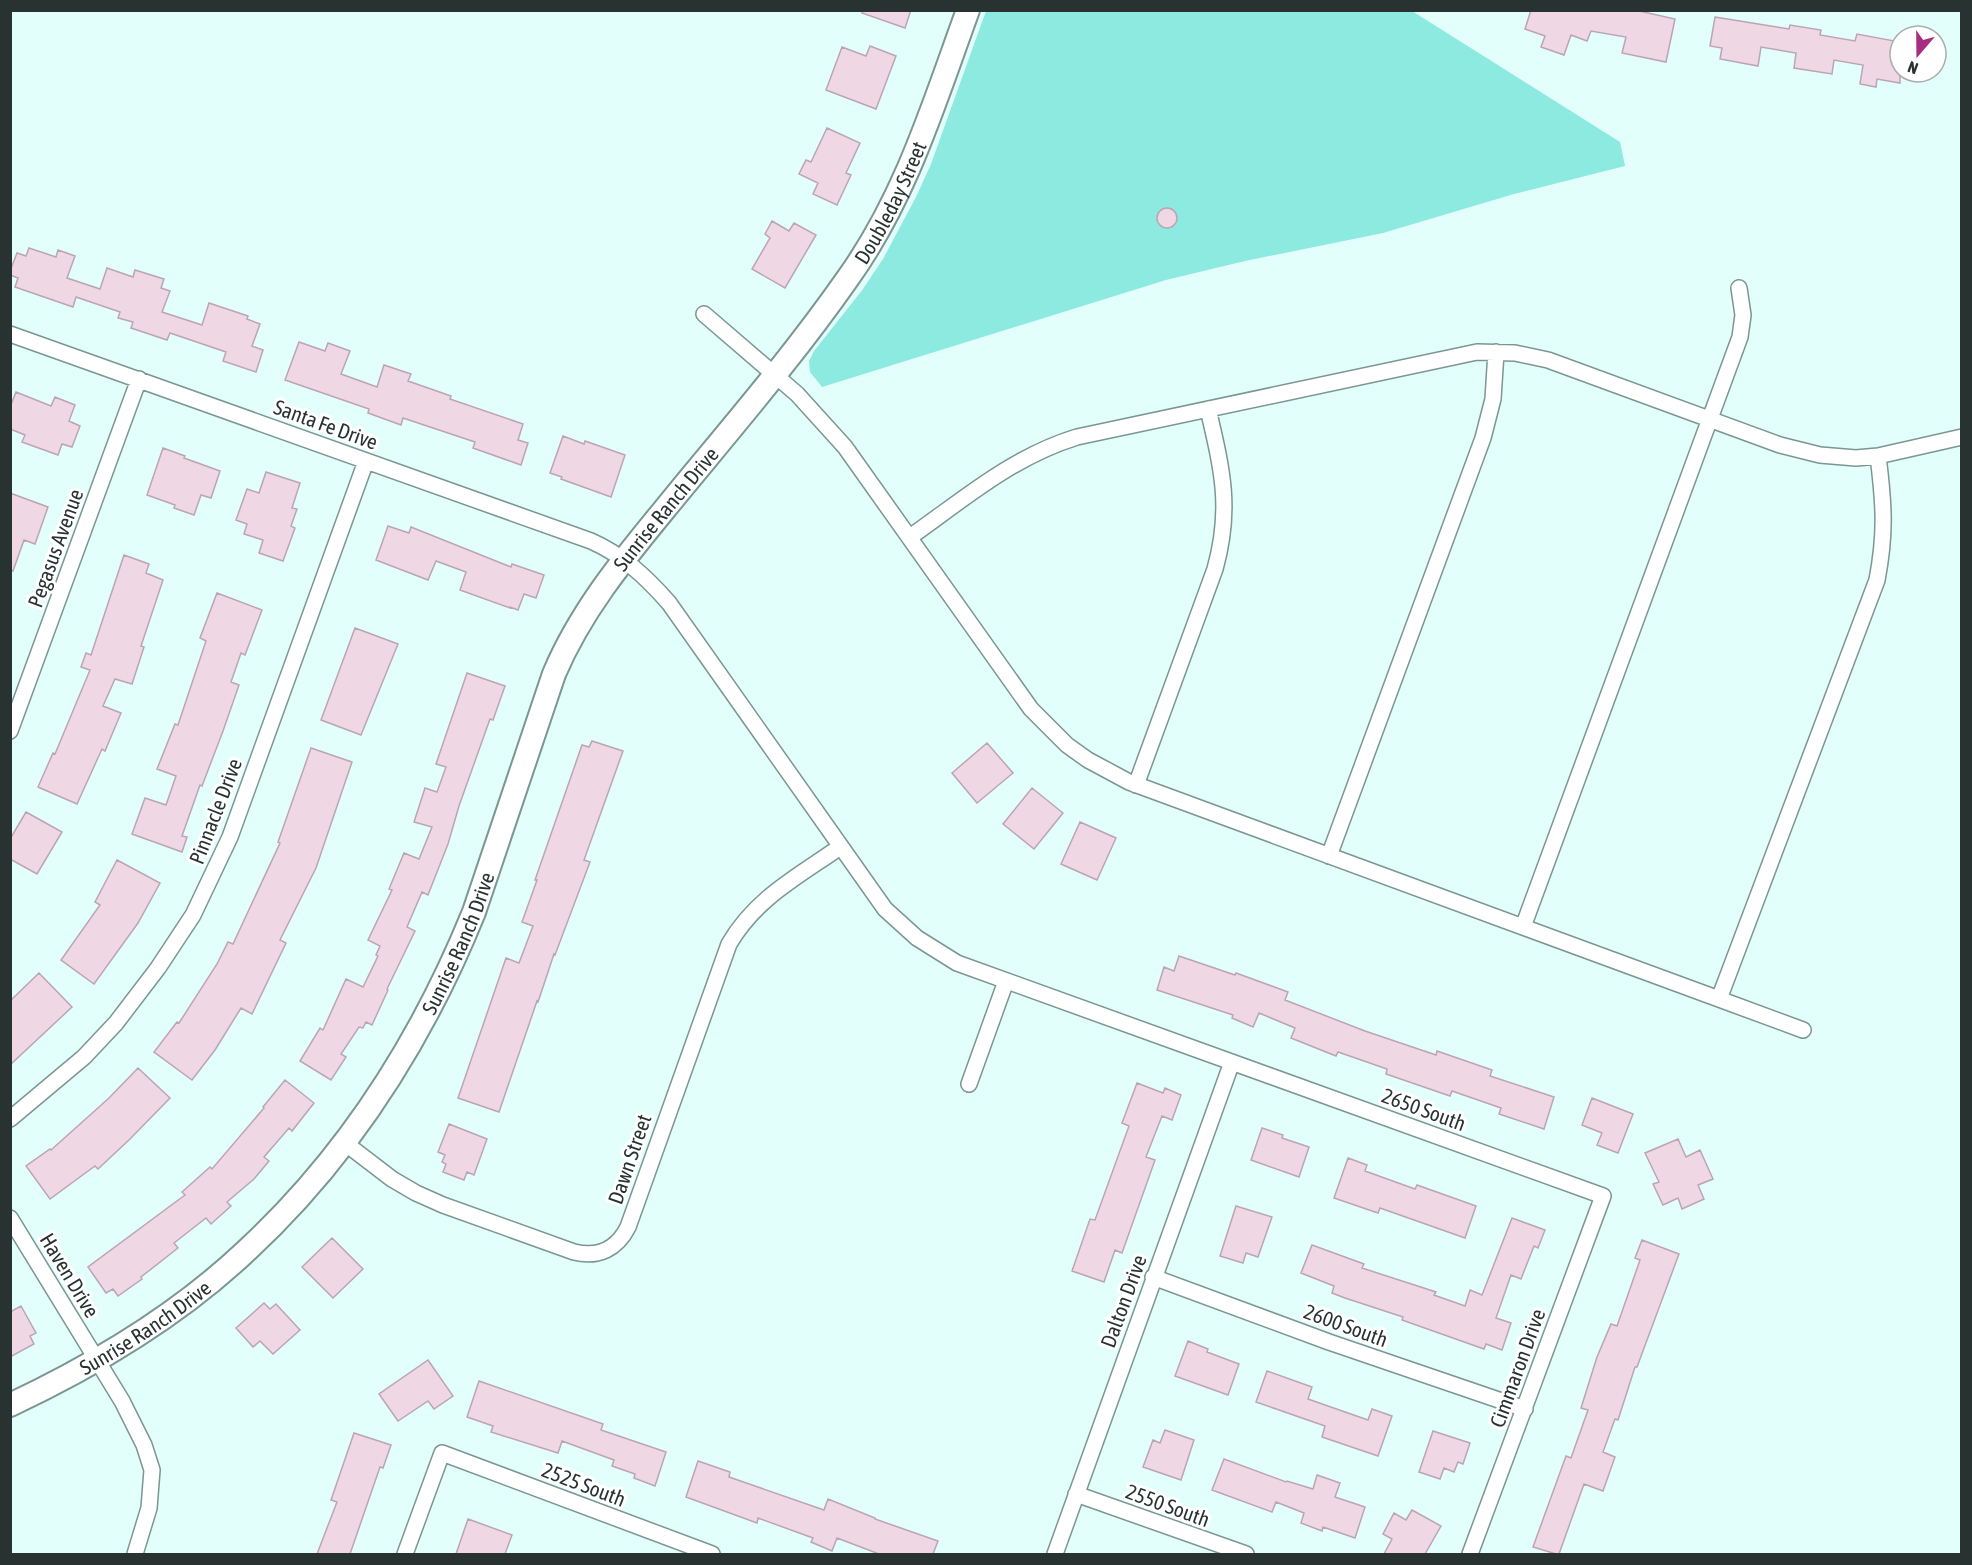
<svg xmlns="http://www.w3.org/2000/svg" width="1972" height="1565" viewBox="0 0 1972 1565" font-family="'Asap Condensed',sans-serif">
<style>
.green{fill:#8ceae1}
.building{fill:#efd8e4;stroke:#bba5b1;stroke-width:1.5}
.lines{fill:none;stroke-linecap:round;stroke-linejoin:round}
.street-casing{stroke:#7b9693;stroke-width:18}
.secondary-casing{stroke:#7b9693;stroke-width:26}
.street{stroke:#fff;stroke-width:15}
.secondary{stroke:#fff;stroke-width:22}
.labels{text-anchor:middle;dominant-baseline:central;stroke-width:6;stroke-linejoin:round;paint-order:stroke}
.street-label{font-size:21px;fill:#283331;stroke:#fff}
</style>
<rect width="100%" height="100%" fill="#e2fffc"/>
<path class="green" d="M 986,11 L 1412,11 L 1620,142 L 1625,166 L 1514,194 L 1383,233 L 1245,261 L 1166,280 L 822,387 L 810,372 L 809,361 L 814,351 L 863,289 L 883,259 L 916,197 L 931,164 Z"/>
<path class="building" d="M 862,10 L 911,10 L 905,28 L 862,13 Z
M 1531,10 L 1635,10 L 1675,19 L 1666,62 L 1622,53 L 1626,37 L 1591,31 L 1587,41 L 1571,35 L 1564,55 L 1541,47 L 1545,36 L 1525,29 Z
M 1715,17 L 1789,29 L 1790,25 L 1821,30 L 1820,35 L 1855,41 L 1857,34 L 1900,42 L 1900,83 L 1877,79 L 1876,87 L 1860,84 L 1863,65 L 1834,60 L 1832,74 L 1794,68 L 1796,53 L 1761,47 L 1758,66 L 1720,59 L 1722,48 L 1710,46 Z
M 870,46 L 896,56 L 876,109 L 826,90 L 842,47 L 866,56 Z
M 827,128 L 860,143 L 846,173 L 851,175 L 837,205 L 813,194 L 818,183 L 799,174 L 806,160 L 811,162 Z
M1157 218a10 10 0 1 1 20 0a10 10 0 1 1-20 0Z
M 772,221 L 789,231 L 794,223 L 816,235 L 785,288 L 752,269 L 770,238 L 765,234 Z
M 29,248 L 56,257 L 58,250 L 75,256 L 67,278 L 100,289 L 107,268 L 133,277 L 135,270 L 164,279 L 161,288 L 170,291 L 162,312 L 202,325 L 209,303 L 248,316 L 247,319 L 260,324 L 252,346 L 263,350 L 256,372 L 223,361 L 226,352 L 170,333 L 167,340 L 131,328 L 133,322 L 118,318 L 120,312 L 76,297 L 73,307 L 15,287 L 18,278 L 10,275 L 10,271 L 17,253 L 26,256 Z
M 299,342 L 325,351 L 328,343 L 350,351 L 341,374 L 377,387 L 384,365 L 411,374 L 408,381 L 451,396 L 450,399 L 523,424 L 518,440 L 528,443 L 521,465 L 473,448 L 475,442 L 403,418 L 401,425 L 368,413 L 369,409 L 285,380 Z
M 16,392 L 51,406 L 55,397 L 75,405 L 69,421 L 80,426 L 72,447 L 62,444 L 58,455 L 22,442 L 25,435 L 10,429 L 10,407 Z
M 563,436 L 584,444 L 585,441 L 625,455 L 611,497 L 561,479 L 562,477 L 550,473 Z
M 163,448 L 185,456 L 184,458 L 220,471 L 211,498 L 201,495 L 194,515 L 174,508 L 175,505 L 147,495 Z
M 266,472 L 300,483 L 292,508 L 297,509 L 291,526 L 295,528 L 283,561 L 259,553 L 263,540 L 244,534 L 247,524 L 236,520 L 247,489 L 259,493 Z
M 10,493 L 48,507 L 35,544 L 24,540 L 13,571 L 10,571 Z
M 388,526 L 409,533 L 411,527 L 511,567 L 512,564 L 544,575 L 536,598 L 524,594 L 518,610 L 510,607 L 510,608 L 460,590 L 466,572 L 436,561 L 428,580 L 376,560 Z
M 124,555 L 149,564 L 146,573 L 163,580 L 141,646 L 144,647 L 132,684 L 115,679 L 103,706 L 121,713 L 105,751 L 102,749 L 77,804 L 38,787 L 53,753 L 55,754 L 90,670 L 81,667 L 86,653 L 91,655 Z
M 217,593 L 262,610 L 245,655 L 241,653 L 231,682 L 239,685 L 223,731 L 202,786 L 200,785 L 182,836 L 187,837 L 182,852 L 132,834 L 145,798 L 166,805 L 176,776 L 157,769 L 175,724 L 178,725 L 206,641 L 200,638 Z
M 355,628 L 398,644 L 361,735 L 321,720 Z
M 467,673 L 505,686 L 493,720 L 490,719 L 459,806 L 448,844 L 428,895 L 422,892 L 407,927 L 415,931 L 387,989 L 388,990 L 372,1025 L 366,1022 L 363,1028 L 359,1027 L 341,1054 L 346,1057 L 331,1080 L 300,1061 L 320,1028 L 323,1030 L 346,979 L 363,987 L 378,956 L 376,955 L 380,946 L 368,940 L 392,890 L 389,889 L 404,853 L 419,859 L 432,827 L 414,822 L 425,788 L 437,792 L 446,767 L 436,764 Z
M 592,741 L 623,751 L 584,860 L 590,862 L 555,955 L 554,954 L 538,1002 L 537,1001 L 499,1112 L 458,1098 L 506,958 L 519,963 L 533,926 L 522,922 L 537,880 L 535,880 L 582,745 L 589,747 Z
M 987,743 L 1013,773 L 977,803 L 952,773 Z
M 311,748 L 352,762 L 316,868 L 280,940 L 286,943 L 252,1014 L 241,1008 L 215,1050 L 192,1080 L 154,1052 L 177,1022 L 179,1023 L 217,964 L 228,942 L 233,944 L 280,843 L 278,842 Z
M 1032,788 L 1063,813 L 1034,849 L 1003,824 Z
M 26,812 L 62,832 L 37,874 L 10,859 L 10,839 Z
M 1080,822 L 1116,838 L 1097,880 L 1061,864 Z
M 117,860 L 160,883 L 138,923 L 94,984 L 61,960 L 100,905 L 95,902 Z
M 1179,956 L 1235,975 L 1236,973 L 1288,992 L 1285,1000 L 1365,1031 L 1436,1055 L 1437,1051 L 1492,1070 L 1490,1076 L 1554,1097 L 1544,1129 L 1499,1114 L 1501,1108 L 1452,1091 L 1450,1096 L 1386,1074 L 1387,1069 L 1338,1052 L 1336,1056 L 1291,1038 L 1295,1028 L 1259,1013 L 1253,1027 L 1232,1018 L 1233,1015 L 1157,990 L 1164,967 L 1174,971 Z
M 39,973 L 72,1007 L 10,1065 L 10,1001 Z
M 138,1068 L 170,1098 L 130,1139 L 98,1169 L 95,1166 L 50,1199 L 26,1166 L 50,1149 L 51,1150 L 109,1098 Z
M 285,1080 L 314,1103 L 292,1131 L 289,1128 L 264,1157 L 269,1161 L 254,1179 L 227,1202 L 231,1206 L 211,1224 L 206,1218 L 174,1243 L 178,1248 L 141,1277 L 142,1279 L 118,1296 L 113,1289 L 106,1293 L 88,1267 L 185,1195 L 182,1192 L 210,1167 L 212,1169 L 264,1108 L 263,1107 Z
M 1137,1083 L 1163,1093 L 1165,1088 L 1181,1095 L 1172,1120 L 1162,1116 L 1146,1157 L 1155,1160 L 1122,1253 L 1115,1250 L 1104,1282 L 1072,1271 L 1090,1219 L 1095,1220 L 1129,1126 L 1122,1123 Z
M 1592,1098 L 1633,1114 L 1618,1153 L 1597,1145 L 1602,1133 L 1582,1125 Z
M 449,1124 L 487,1139 L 474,1175 L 467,1172 L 464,1180 L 443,1172 L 446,1164 L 442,1162 L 445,1155 L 438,1152 Z
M 1262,1128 L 1283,1135 L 1282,1138 L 1309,1147 L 1299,1177 L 1251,1160 Z
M 1678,1139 L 1686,1157 L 1700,1150 L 1713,1179 L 1698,1185 L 1704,1199 L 1682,1209 L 1678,1198 L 1663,1205 L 1653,1184 L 1659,1182 L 1645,1153 Z
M 1348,1158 L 1367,1165 L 1365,1171 L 1415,1189 L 1417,1185 L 1476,1206 L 1465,1238 L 1380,1208 L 1378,1213 L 1334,1198 Z
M 1236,1206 L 1272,1217 L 1258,1257 L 1246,1253 L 1243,1263 L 1220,1256 Z
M 1512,1218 L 1545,1230 L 1538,1248 L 1534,1246 L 1521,1279 L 1511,1275 L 1496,1318 L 1511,1323 L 1502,1350 L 1486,1344 L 1484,1349 L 1402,1320 L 1403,1317 L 1345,1298 L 1332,1293 L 1334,1286 L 1301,1273 L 1312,1245 L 1364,1264 L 1362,1268 L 1436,1292 L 1434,1295 L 1465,1306 L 1470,1290 L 1482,1295 Z
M 332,1238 L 363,1269 L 333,1298 L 302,1267 Z
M 1642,1240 L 1679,1254 L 1637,1367 L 1635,1367 L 1618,1420 L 1615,1419 L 1603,1452 L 1615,1457 L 1603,1491 L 1584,1484 L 1559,1554 L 1556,1554 L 1533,1547 L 1566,1456 L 1571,1458 L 1588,1410 L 1581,1408 L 1597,1357 L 1611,1324 L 1617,1326 L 1640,1260 L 1635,1258 Z
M 264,1303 L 270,1309 L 276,1304 L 300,1330 L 273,1354 L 260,1341 L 253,1347 L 236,1328 Z
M 21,1306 L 36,1333 L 30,1336 L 34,1344 L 10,1357 L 10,1312 Z
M 1188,1341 L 1208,1349 L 1207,1352 L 1239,1364 L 1228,1395 L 1175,1376 Z
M 428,1360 L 453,1396 L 434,1409 L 428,1401 L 398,1421 L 379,1394 Z
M 1267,1371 L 1312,1387 L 1308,1399 L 1368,1420 L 1372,1409 L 1392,1416 L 1378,1456 L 1322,1437 L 1325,1426 L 1256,1402 Z
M 479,1381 L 603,1424 L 601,1430 L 666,1452 L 655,1486 L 634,1478 L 635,1474 L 612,1466 L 614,1460 L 562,1441 L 558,1453 L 491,1432 L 493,1426 L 467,1417 Z
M 1165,1430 L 1194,1440 L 1181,1480 L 1143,1467 L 1153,1440 L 1160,1443 Z
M 1433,1431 L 1470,1443 L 1463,1464 L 1458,1462 L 1454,1472 L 1444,1468 L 1440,1479 L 1419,1472 Z
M 354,1433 L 391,1445 L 383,1468 L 380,1467 L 350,1554 L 317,1554 L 337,1502 L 331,1500 Z
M 1224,1459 L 1286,1482 L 1287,1481 L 1313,1489 L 1317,1475 L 1340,1483 L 1335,1497 L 1365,1507 L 1355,1538 L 1323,1527 L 1322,1531 L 1301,1523 L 1304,1513 L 1276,1502 L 1272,1512 L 1212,1490 Z
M 698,1461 L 730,1472 L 729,1477 L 824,1510 L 828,1499 L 875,1518 L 875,1519 L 938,1541 L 933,1554 L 879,1554 L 837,1538 L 832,1551 L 811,1542 L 813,1538 L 758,1518 L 757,1523 L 686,1497 Z
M 1412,1510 L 1441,1526 L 1425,1554 L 1384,1554 L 1392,1539 L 1383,1534 L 1394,1513 L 1406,1520 Z
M 468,1519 L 512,1535 L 505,1554 L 456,1554 Z"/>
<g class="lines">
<g class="street-casing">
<path id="street" d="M 704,314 L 797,394 L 845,447 L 1031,709 L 1067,745 L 1088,760 L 1129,782 L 1523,927 L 1740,337 L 1743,315 L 1739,288
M 10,334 L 591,541 C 623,555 647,578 669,603 L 885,909 L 917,938 L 957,963 L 1603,1196 L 1470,1554
M 910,537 C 964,499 1012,457 1077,437 L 1477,352 L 1515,353 L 1548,360 L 1780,445 L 1820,455 L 1856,458 L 1878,456 L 1962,437
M 10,731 L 139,379
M 1136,785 L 1215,569 C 1232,508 1222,469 1208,409
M 1329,856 L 1483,438 L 1493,399 L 1496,352
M 1523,927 L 1719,999 L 1877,580 C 1886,533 1884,504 1878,456
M 1719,999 L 1803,1030
M 969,1084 L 1006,981
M 10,1119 L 84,1057 L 116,1023 L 158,968 L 193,915 L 230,837 L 366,461
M 345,1143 L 392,1179 L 416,1193 L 443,1205 L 574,1252 C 598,1258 617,1249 628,1227 L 729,944 C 756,898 797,877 840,847
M 10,1218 L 122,1401 L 144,1445 L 152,1470 L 149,1508 L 135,1554
M 1153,1277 L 1329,1342 L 1525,1409
M 1076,1494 L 1246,1554
M 405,1554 L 442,1453 L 712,1554
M 1055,1554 L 1232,1062"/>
</g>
<g class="secondary-casing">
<g id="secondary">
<path id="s1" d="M 10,1405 C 95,1365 177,1316 245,1252 C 347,1158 422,1040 474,912 L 554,674 C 584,603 634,547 682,488 C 739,419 797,351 848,278 C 906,197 934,103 968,10"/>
</g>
</g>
<use href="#street" class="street"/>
<use href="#secondary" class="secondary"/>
</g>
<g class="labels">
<g class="street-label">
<text stroke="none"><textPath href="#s1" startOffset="1527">Doubleday Street</textPath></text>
<text transform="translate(326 424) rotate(20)">Santa Fe Drive</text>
<text stroke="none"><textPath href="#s1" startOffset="1146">Sunrise Ranch Drive</textPath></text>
<text transform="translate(55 548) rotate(-70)">Pegasus Avenue</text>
<text transform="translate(215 811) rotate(-69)">Pinnacle Drive</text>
<text stroke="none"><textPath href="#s1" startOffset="660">Sunrise Ranch Drive</textPath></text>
<text transform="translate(1424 1109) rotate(20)">2650 South</text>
<text transform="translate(629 1159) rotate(-71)">Dawn Street</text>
<text transform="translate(70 1275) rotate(59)">Haven Drive</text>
<text transform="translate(1123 1301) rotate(-70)">Dalton Drive</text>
<text transform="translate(1346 1325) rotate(20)">2600 South</text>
<text stroke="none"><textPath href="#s1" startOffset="156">Sunrise Ranch Drive</textPath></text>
<text transform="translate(1517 1368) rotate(-70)">Cimmaron Drive</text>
<text transform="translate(584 1484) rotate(21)">2525 South</text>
<text transform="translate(1168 1505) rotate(20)">2550 South</text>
</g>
</g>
<rect width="1972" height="1565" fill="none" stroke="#283331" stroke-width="24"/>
<g transform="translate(1918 54) rotate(200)"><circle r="28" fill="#ffffff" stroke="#a9adad" stroke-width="1.5"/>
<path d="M0-4.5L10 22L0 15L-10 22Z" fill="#a82c80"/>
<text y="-9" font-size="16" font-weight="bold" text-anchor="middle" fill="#283331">N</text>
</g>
</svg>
